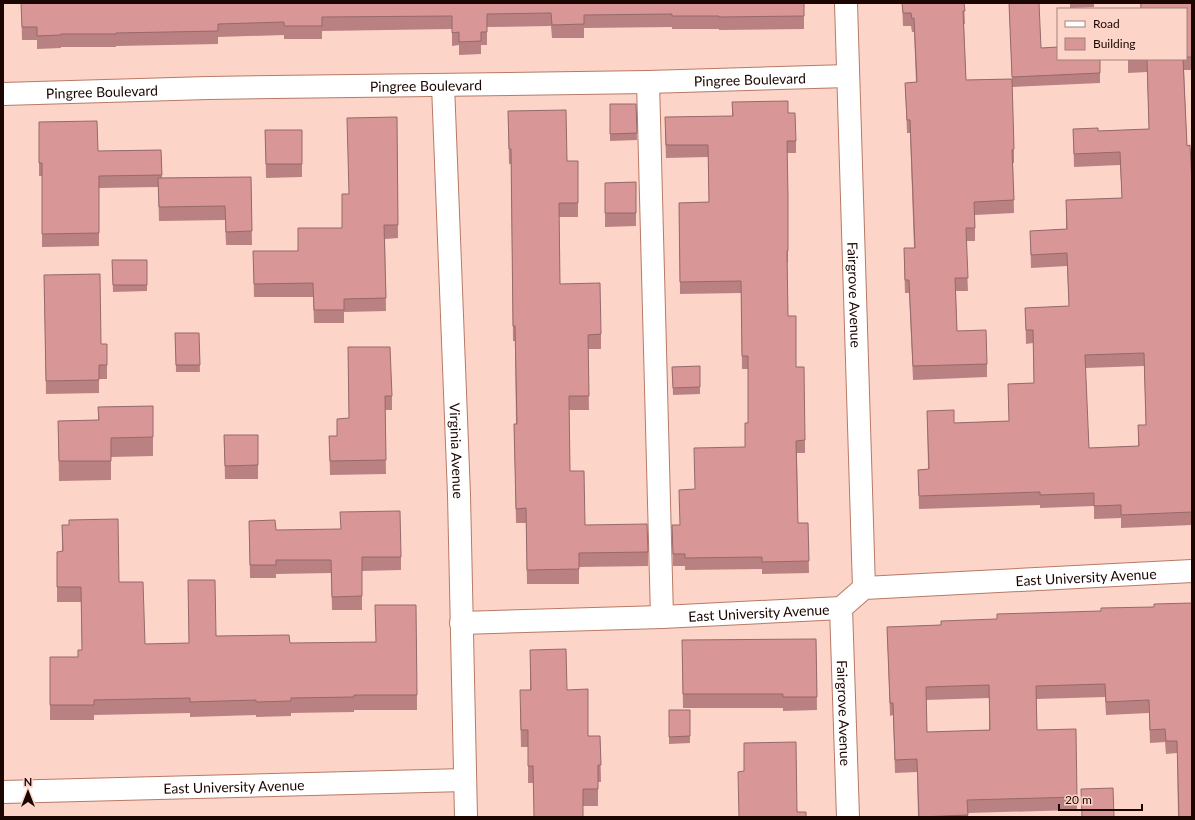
<svg xmlns="http://www.w3.org/2000/svg" width="1195" height="820" viewBox="0 0 1195 820" font-family="Lato,sans-serif">
<style>
.lines{fill:none;stroke-linecap:round;stroke-linejoin:round}
.minor-casing{stroke:#b77a67;stroke-width:24}
.minor{stroke:#fff;stroke-width:22}
.wall{fill:#ba8182;fill-rule:evenodd}
.building{fill:#d89697;stroke:#97696a;fill-rule:evenodd}
.labels{text-anchor:middle;dominant-baseline:central;stroke-width:3.5;stroke-linejoin:round;paint-order:stroke}
.street-label{font-size:14px;fill:#1b0602;stroke:#fdd4c8}
</style>
<rect width="100%" height="100%" fill="#fdd4c8"/>
<g class="lines">
<g class="minor-casing">
<g id="minor">
<path id="s1" d="M 846,3 L 864,588"/>
<path d="M 648,82 L 662,617"/>
<path id="s2" d="M 443,85 L 459,495 L 466,817"/>
<path id="s3" d="M 3,94 L 208,88 L 648,82 L 848,76"/>
<path id="s4" d="M 841,608 L 848,817"/>
<path id="s5" d="M 461,623 L 662,617 L 841,608 L 864,588 L 1192,571"/>
<path id="s6" d="M 3,792 L 465,780"/>
</g>
</g>
<use href="#minor" class="minor"/>
</g>
<path class="wall" d="M 21,3 L 804,3 L 804,29 L 719,30 L 719,29 L 672,29 L 672,27 L 584,28 L 584,38 L 552,38 L 551,26 L 487,27 L 487,45 L 481,45 L 481,54 L 459,55 L 459,45 L 452,46 L 452,29 L 322,31 L 322,39 L 284,39 L 284,35 L 218,37 L 218,44 L 116,46 L 116,47 L 61,47 L 61,48 L 37,49 L 37,40 L 22,40 Z
M 902,3 L 964,3 L 965,24 L 964,24 L 966,80 L 1012,79 L 1009,3 L 1041,48 L 1100,73 L 1100,83 L 1012,87 L 1014,149 L 1014,163 L 1013,163 L 1014,213 L 975,215 L 975,241 L 966,241 L 968,291 L 956,291 L 957,331 L 987,364 L 987,377 L 913,380 L 909,293 L 905,293 L 904,261 L 904,248 L 914,248 L 910,133 L 907,133 L 905,83 L 916,82 L 914,32 L 912,32 L 911,26 L 903,26 Z
M 1070,3 L 1094,3 L 1094,7 L 1070,8 Z
M 1140,3 L 1192,3 L 1192,70 L 1184,70 L 1187,146 L 1192,184 L 1192,525 L 1121,528 L 1121,518 L 1094,519 L 1094,506 L 1040,508 L 1040,505 L 919,509 L 918,470 L 928,469 L 927,411 L 954,423 L 1009,421 L 1008,384 L 1034,383 L 1033,343 L 1026,344 L 1025,308 L 1069,306 L 1067,266 L 1031,268 L 1030,231 L 1066,229 L 1066,200 L 1122,198 L 1120,165 L 1074,167 L 1073,129 L 1098,131 L 1149,129 L 1147,72 L 1128,73 L 1128,59 L 1186,59 L 1186,9 L 1141,9 ZM 1144,366 L 1146,425 L 1138,425 L 1138,446 L 1089,448 L 1085,368 Z
M 732,102 L 788,113 L 796,141 L 796,153 L 787,153 L 788,197 L 788,263 L 787,263 L 788,316 L 796,367 L 805,440 L 805,453 L 797,453 L 798,523 L 808,523 L 809,573 L 762,574 L 762,569 L 685,570 L 685,566 L 673,566 L 672,525 L 680,525 L 695,489 L 745,447 L 748,423 L 748,369 L 742,369 L 741,293 L 680,294 L 679,203 L 709,202 L 708,157 L 666,158 L 665,129 L 732,116 Z
M 610,104 L 636,104 L 637,140 L 610,141 Z
M 508,111 L 567,161 L 578,161 L 578,217 L 559,217 L 560,284 L 601,334 L 601,349 L 588,349 L 589,410 L 569,410 L 570,471 L 585,525 L 648,552 L 648,566 L 579,567 L 579,584 L 527,584 L 526,523 L 516,523 L 514,424 L 516,424 L 515,341 L 513,341 L 511,164 L 509,164 Z
M 397,117 L 398,238 L 385,239 L 386,311 L 344,312 L 344,323 L 314,323 L 313,297 L 254,297 L 253,251 L 298,251 L 342,228 L 349,194 Z
M 39,122 L 98,151 L 161,150 L 162,178 L 251,177 L 252,245 L 226,245 L 225,220 L 159,221 L 158,187 L 99,188 L 99,246 L 42,247 L 42,176 L 39,176 Z
M 265,130 L 302,130 L 302,177 L 266,178 Z
M 636,182 L 636,226 L 605,227 L 605,183 Z
M 112,260 L 147,285 L 147,291 L 113,292 Z
M 44,275 L 101,344 L 107,344 L 107,379 L 99,379 L 99,393 L 46,394 Z
M 175,333 L 199,333 L 200,372 L 176,372 Z
M 348,347 L 392,396 L 392,410 L 385,410 L 386,474 L 330,475 L 329,436 L 337,436 L 349,418 Z
M 672,367 L 700,387 L 700,394 L 673,395 Z
M 153,406 L 153,456 L 111,457 L 111,480 L 59,481 L 58,421 L 98,420 L 98,407 Z
M 224,435 L 258,435 L 258,479 L 225,479 Z
M 249,521 L 276,530 L 401,557 L 401,570 L 362,571 L 362,610 L 332,610 L 331,573 L 276,574 L 276,578 L 250,578 Z
M 62,525 L 119,582 L 145,644 L 189,643 L 188,580 L 216,636 L 290,643 L 417,695 L 417,710 L 354,710 L 354,712 L 291,713 L 291,716 L 256,717 L 256,715 L 190,717 L 190,713 L 94,715 L 94,720 L 50,720 L 50,657 L 78,657 L 82,650 L 81,602 L 57,602 L 57,552 L 62,551 Z
M 1154,607 L 1192,817 L 1178,817 L 1177,753 L 1166,754 L 1165,742 L 1150,743 L 1149,713 L 1106,715 L 1105,697 L 1036,699 L 1037,730 L 1077,797 L 1077,810 L 968,813 L 968,817 L 918,817 L 917,772 L 895,773 L 893,715 L 890,716 L 887,627 L 941,625 L 997,619 ZM 989,698 L 989,730 L 927,732 L 926,700 Z
M 816,639 L 817,710 L 783,711 L 783,708 L 683,708 L 682,654 Z
M 530,650 L 567,690 L 588,736 L 600,736 L 601,782 L 598,782 L 598,806 L 583,806 L 533,783 L 528,783 L 528,747 L 521,747 L 520,708 L 530,690 Z
M 669,710 L 690,710 L 690,743 L 669,744 Z"/>
<path class="building" d="M 21,3 L 804,3 L 804,16 L 719,17 L 719,16 L 672,16 L 672,14 L 584,15 L 584,24 L 552,25 L 551,13 L 487,14 L 487,32 L 481,32 L 481,41 L 459,42 L 459,32 L 452,33 L 452,16 L 322,17 L 322,26 L 284,26 L 284,22 L 218,24 L 218,31 L 116,33 L 116,34 L 61,34 L 61,35 L 37,36 L 37,27 L 22,27 Z
M 902,3 L 964,3 L 965,11 L 963,11 L 966,80 L 1012,79 L 1014,149 L 1012,150 L 1014,200 L 974,202 L 975,228 L 966,228 L 968,278 L 955,278 L 957,331 L 986,330 L 987,364 L 913,366 L 909,280 L 905,280 L 904,248 L 915,248 L 910,120 L 907,120 L 905,83 L 917,82 L 914,18 L 912,19 L 911,13 L 903,13 Z
M 1009,3 L 1039,3 L 1041,48 L 1058,47 L 1058,59 L 1100,59 L 1100,73 L 1012,77 Z
M 1141,3 L 1192,3 L 1192,57 L 1186,57 L 1186,9 L 1141,9 Z
M 1147,59 L 1183,59 L 1187,146 L 1190,145 L 1192,184 L 1192,512 L 1121,515 L 1121,505 L 1094,506 L 1094,493 L 1040,495 L 1040,492 L 919,496 L 918,470 L 929,469 L 927,411 L 954,410 L 954,423 L 1009,421 L 1008,384 L 1034,383 L 1033,330 L 1026,330 L 1025,308 L 1069,306 L 1067,253 L 1031,255 L 1030,231 L 1067,229 L 1066,200 L 1122,198 L 1120,152 L 1074,154 L 1073,129 L 1098,128 L 1098,131 L 1149,129 ZM 1144,353 L 1146,425 L 1138,425 L 1139,446 L 1089,448 L 1085,355 Z
M 788,101 L 788,113 L 795,113 L 796,141 L 787,141 L 788,197 L 788,251 L 787,251 L 788,316 L 796,316 L 796,367 L 804,367 L 805,440 L 796,441 L 798,523 L 808,523 L 809,561 L 762,562 L 762,557 L 685,558 L 685,554 L 673,554 L 672,525 L 680,525 L 679,490 L 695,489 L 694,448 L 745,447 L 745,423 L 748,423 L 748,356 L 742,356 L 741,281 L 680,282 L 679,203 L 709,202 L 708,145 L 666,145 L 665,117 L 733,116 L 732,102 Z
M 610,104 L 636,104 L 637,133 L 610,134 Z
M 566,110 L 567,161 L 578,161 L 578,203 L 559,203 L 560,284 L 600,283 L 601,334 L 588,335 L 589,396 L 569,396 L 570,471 L 584,471 L 585,525 L 647,524 L 648,552 L 579,553 L 579,569 L 527,570 L 526,508 L 516,509 L 514,424 L 517,424 L 515,326 L 513,326 L 511,149 L 509,149 L 508,111 Z
M 397,117 L 398,225 L 384,225 L 386,298 L 344,299 L 344,310 L 314,310 L 313,283 L 254,284 L 253,251 L 298,251 L 298,228 L 342,228 L 342,194 L 349,194 L 347,118 Z
M 97,121 L 98,151 L 161,150 L 162,175 L 99,176 L 99,233 L 42,234 L 42,163 L 39,163 L 39,122 Z
M 265,130 L 302,130 L 302,164 L 266,164 Z
M 251,177 L 252,231 L 226,232 L 225,206 L 159,207 L 158,178 Z
M 636,182 L 636,213 L 605,213 L 605,183 Z
M 112,260 L 147,260 L 147,285 L 113,285 Z
M 100,274 L 101,344 L 107,344 L 107,365 L 99,365 L 99,380 L 46,381 L 44,275 Z
M 175,333 L 199,333 L 200,365 L 176,365 Z
M 348,347 L 390,347 L 392,396 L 385,396 L 386,460 L 330,461 L 329,436 L 337,436 L 337,419 L 349,418 Z
M 700,366 L 700,387 L 673,388 L 672,367 Z
M 153,406 L 153,437 L 111,438 L 111,461 L 59,461 L 58,421 L 99,420 L 98,407 Z
M 224,435 L 258,435 L 258,465 L 225,466 Z
M 400,511 L 401,557 L 362,557 L 362,596 L 332,597 L 331,560 L 276,560 L 276,565 L 250,565 L 249,521 L 275,520 L 276,530 L 341,529 L 340,512 Z
M 118,519 L 119,582 L 143,582 L 145,644 L 189,643 L 188,580 L 215,580 L 216,636 L 289,635 L 290,643 L 376,642 L 375,605 L 416,605 L 417,695 L 354,695 L 354,697 L 291,698 L 291,701 L 256,702 L 256,700 L 190,702 L 190,698 L 94,700 L 94,705 L 50,705 L 50,657 L 78,657 L 78,650 L 82,650 L 81,587 L 57,587 L 57,552 L 63,551 L 62,525 L 69,525 L 69,520 Z
M 1192,603 L 1192,817 L 1179,817 L 1177,741 L 1166,741 L 1165,729 L 1150,730 L 1149,700 L 1106,702 L 1105,684 L 1036,686 L 1037,730 L 1076,729 L 1077,797 L 967,800 L 968,815 L 919,817 L 917,759 L 895,760 L 893,703 L 890,703 L 887,627 L 941,625 L 941,621 L 997,619 L 997,614 L 1101,611 L 1101,608 L 1154,607 L 1154,604 ZM 989,685 L 990,730 L 927,732 L 926,687 Z
M 816,639 L 817,697 L 783,697 L 783,694 L 683,694 L 682,640 Z
M 566,649 L 567,690 L 588,689 L 588,736 L 600,736 L 601,765 L 598,765 L 598,789 L 583,789 L 583,817 L 534,817 L 533,766 L 528,766 L 528,730 L 521,730 L 520,690 L 531,690 L 530,650 Z
M 669,710 L 690,710 L 690,736 L 669,737 Z
M 796,742 L 797,812 L 806,812 L 806,817 L 739,817 L 738,772 L 744,771 L 744,743 Z
M 1113,788 L 1114,817 L 1082,817 L 1081,789 Z"/>
<g class="labels">
<g class="street-label">
<text stroke="none"><textPath href="#s3" startOffset="747">Pingree Boulevard</textPath></text>
<text stroke="none"><textPath href="#s3" startOffset="423">Pingree Boulevard</textPath></text>
<text stroke="none"><textPath href="#s3" startOffset="99">Pingree Boulevard</textPath></text>
<text stroke="none"><textPath href="#s1" startOffset="292">Fairgrove Avenue</textPath></text>
<text stroke="none"><textPath href="#s2" startOffset="366">Virginia Avenue</textPath></text>
<text stroke="none"><textPath href="#s5" startOffset="633">East University Avenue</textPath></text>
<text stroke="none"><textPath href="#s5" startOffset="298">East University Avenue</textPath></text>
<text stroke="none"><textPath href="#s4" startOffset="105">Fairgrove Avenue</textPath></text>
<text stroke="none"><textPath href="#s6" startOffset="231">East University Avenue</textPath></text>
</g>
</g>
<rect width="1195" height="820" fill="none" stroke="#1b0602" stroke-width="8"/>
<rect x="1057" y="8" width="130" height="52" fill="#fdd4c8" stroke="#a38279"/>
<rect x="1065" y="21" width="20" height="6" fill="#ffffff" stroke="#a38279"/>
<text x="1093" y="28" font-size="12" fill="#1b0602">Road</text>
<rect x="1065" y="38" width="20" height="12" fill="#d89697" stroke="#a38279"/>
<text x="1093" y="48" font-size="12" fill="#1b0602">Building</text>
<g transform="translate(28 792)" stroke="#fdd4c8" stroke-width="3" paint-order="stroke">
<path d="M0-3L7 15L0 10L-7 15Z" fill="#1b0602"/>
<text y="-6" font-size="11" font-weight="bold" text-anchor="middle" fill="#1b0602">N</text>
</g>
<path d="M1059 804v6h83v-6" fill="none" stroke="#1b0602" stroke-width="2"/>
<text x="1065" y="804" font-size="12" fill="#1b0602" stroke="#fdd4c8" stroke-width="3" paint-order="stroke">20 m</text>
</svg>
